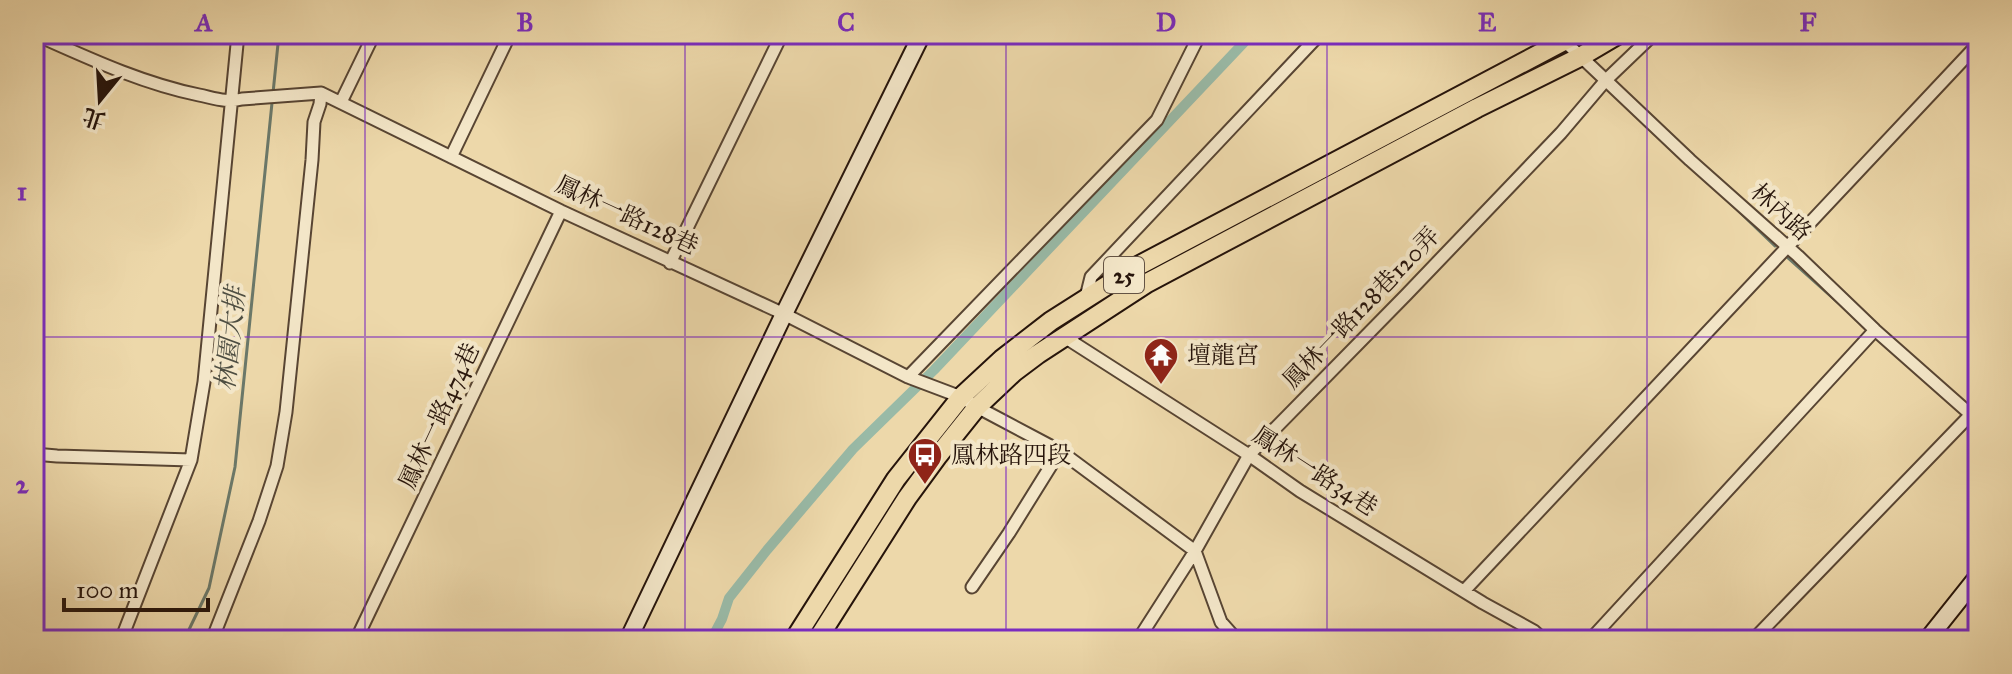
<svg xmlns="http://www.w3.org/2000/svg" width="2012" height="674" viewBox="0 0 2012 674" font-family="'IM FELL Great Primer','Noto Serif TC',serif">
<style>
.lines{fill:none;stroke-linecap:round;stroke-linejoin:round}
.stream{stroke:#6b7869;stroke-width:3}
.canal{stroke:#99baa7;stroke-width:10}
.street-casing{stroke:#584533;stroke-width:15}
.secondary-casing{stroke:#26140b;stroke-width:20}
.primary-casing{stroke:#26140b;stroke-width:22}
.street{stroke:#f3e6c8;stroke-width:11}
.secondary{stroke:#f3e6c8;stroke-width:16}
.primary{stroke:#edd8aa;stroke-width:18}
.grid{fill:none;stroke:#7b2cbf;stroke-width:2;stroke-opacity:0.55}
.labels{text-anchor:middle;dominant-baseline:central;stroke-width:8;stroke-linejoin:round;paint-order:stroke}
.shield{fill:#f3e6c8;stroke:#645344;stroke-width:2}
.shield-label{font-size:22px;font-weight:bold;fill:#26140b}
.street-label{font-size:24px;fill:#26140b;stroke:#f3e6c8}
.poi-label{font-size:24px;fill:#26140b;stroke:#f3e6c8;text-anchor:start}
.water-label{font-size:26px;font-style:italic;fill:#4e4e42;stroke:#f3e6c8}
.neatline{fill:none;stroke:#7b2cbf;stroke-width:3}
.grid-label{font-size:26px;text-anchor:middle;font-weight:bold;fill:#7b2cbf}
</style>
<rect width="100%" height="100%" fill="#edd8aa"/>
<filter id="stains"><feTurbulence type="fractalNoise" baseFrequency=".0025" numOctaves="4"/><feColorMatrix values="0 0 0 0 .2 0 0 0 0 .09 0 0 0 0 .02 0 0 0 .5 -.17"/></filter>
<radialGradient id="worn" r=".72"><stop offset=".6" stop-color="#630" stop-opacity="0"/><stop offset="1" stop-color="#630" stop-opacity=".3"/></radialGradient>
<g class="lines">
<path class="stream" d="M 1548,34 L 1550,36
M 1726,199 L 1775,246
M 1788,258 L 1845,309
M 184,640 L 209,588 L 235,467 L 279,34"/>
<path class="canal" d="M 711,640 L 722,619 L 729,598 L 767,550 L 853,449 L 934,370 L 1252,34"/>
<g class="street-casing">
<path id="street" d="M 34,34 C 88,58 141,83 199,95 C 214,98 227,103 242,99 L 321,93 L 561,211 L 784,314 L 908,377 L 961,397 L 977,407 L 1060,451 L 1195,551 L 1221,622 L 1237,640
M 1557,34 L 1690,160 L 1798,256 L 1875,330 L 1978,421
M 341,102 L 374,34
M 451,157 L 510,34
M 670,263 L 782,34
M 1085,301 L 1091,277 L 1320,34
M 1063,336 L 1249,455 L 1300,491 L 1483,603 L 1534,631 L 1544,640
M 908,377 L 1157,120 L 1200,34
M 34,454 L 57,456 L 191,460
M 972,587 L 1009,533 L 1060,451
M 1464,591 L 1978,44
M 121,640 L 191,460 L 204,382 L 238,34
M 212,640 L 259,521 L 277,466 L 286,412 L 312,160 L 314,122 L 320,104 L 321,93
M 356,640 L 561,211
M 1138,640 L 1195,551 L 1249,455 L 1406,295 L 1561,133 L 1606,80 L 1654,34
M 1590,640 L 1875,330
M 1753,640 L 1978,407"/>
</g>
<g class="secondary-casing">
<path id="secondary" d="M 628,640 L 784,314 L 922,34
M 1927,640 L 1978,576"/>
</g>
<g class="primary-casing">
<path id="primary" d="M 794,640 L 896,479 L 961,397 L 1002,359 L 1051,321 L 1136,267 L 1577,34
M 817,640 L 907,498 L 937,457 L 977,407 L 1014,372 L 1038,354 L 1147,283 L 1477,108 L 1580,57 L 1619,34"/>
</g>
<use href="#street" class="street"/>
<use href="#secondary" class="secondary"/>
<use href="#primary" class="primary"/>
</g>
<path class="grid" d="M 365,34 L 365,640M 685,34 L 685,640M 1006,34 L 1006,640M 1327,34 L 1327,640M 1647,34 L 1647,640M 34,337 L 1978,337"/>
<defs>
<g id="temple-pin" transform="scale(1.8)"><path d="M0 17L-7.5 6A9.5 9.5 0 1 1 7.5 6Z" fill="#8f2418" stroke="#f3e6c8"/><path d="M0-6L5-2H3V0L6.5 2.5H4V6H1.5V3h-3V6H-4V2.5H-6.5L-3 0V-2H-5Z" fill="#fff"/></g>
<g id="bus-pin" transform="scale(1.8)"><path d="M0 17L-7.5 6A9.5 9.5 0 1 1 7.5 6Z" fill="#8f2418" stroke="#f3e6c8"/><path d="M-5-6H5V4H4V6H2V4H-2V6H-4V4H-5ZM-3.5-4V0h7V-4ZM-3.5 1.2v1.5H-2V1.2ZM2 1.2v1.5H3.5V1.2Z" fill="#fff"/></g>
</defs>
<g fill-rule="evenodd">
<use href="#temple-pin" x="1161" y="355"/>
<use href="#bus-pin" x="925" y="455"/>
</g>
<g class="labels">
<rect class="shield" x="1104" y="257" width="40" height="36" rx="6"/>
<g class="shield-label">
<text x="1124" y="275">25</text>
</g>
<g class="street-label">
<text transform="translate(1781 212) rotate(42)">林內路</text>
<text transform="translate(627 215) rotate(25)">鳳林一路128巷</text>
<text transform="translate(1361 308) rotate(-46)">鳳林一路128巷120弄</text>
<text transform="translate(439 416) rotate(-65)">鳳林一路474巷</text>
<text transform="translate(1315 471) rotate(33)">鳳林一路34巷</text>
</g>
<g class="poi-label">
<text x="1187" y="355">壇龍宮</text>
<text x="951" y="455">鳳林路四段</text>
</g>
<g class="water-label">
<text transform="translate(230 339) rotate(-84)">林園大排</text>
</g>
</g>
<rect width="2012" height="674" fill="none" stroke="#edd8aa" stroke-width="88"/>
<g transform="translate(100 100) rotate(198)" stroke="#f3e6c8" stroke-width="6" paint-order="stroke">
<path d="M0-6L14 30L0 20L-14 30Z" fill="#26140b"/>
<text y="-12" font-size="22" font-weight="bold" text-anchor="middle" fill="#26140b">北</text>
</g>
<path d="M64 598v12h144v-12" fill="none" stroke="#26140b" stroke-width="4"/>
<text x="76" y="598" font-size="24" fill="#26140b" stroke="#f3e6c8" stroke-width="6" paint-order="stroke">100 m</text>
<rect x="44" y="44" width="1924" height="586" class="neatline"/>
<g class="grid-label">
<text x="204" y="31">A</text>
<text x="525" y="31">B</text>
<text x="846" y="31">C</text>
<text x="1166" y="31">D</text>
<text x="1487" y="31">E</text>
<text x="1808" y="31">F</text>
<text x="22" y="200">1</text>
<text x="22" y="493">2</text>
</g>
<rect width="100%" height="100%" filter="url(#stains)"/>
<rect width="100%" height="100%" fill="url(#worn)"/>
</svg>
